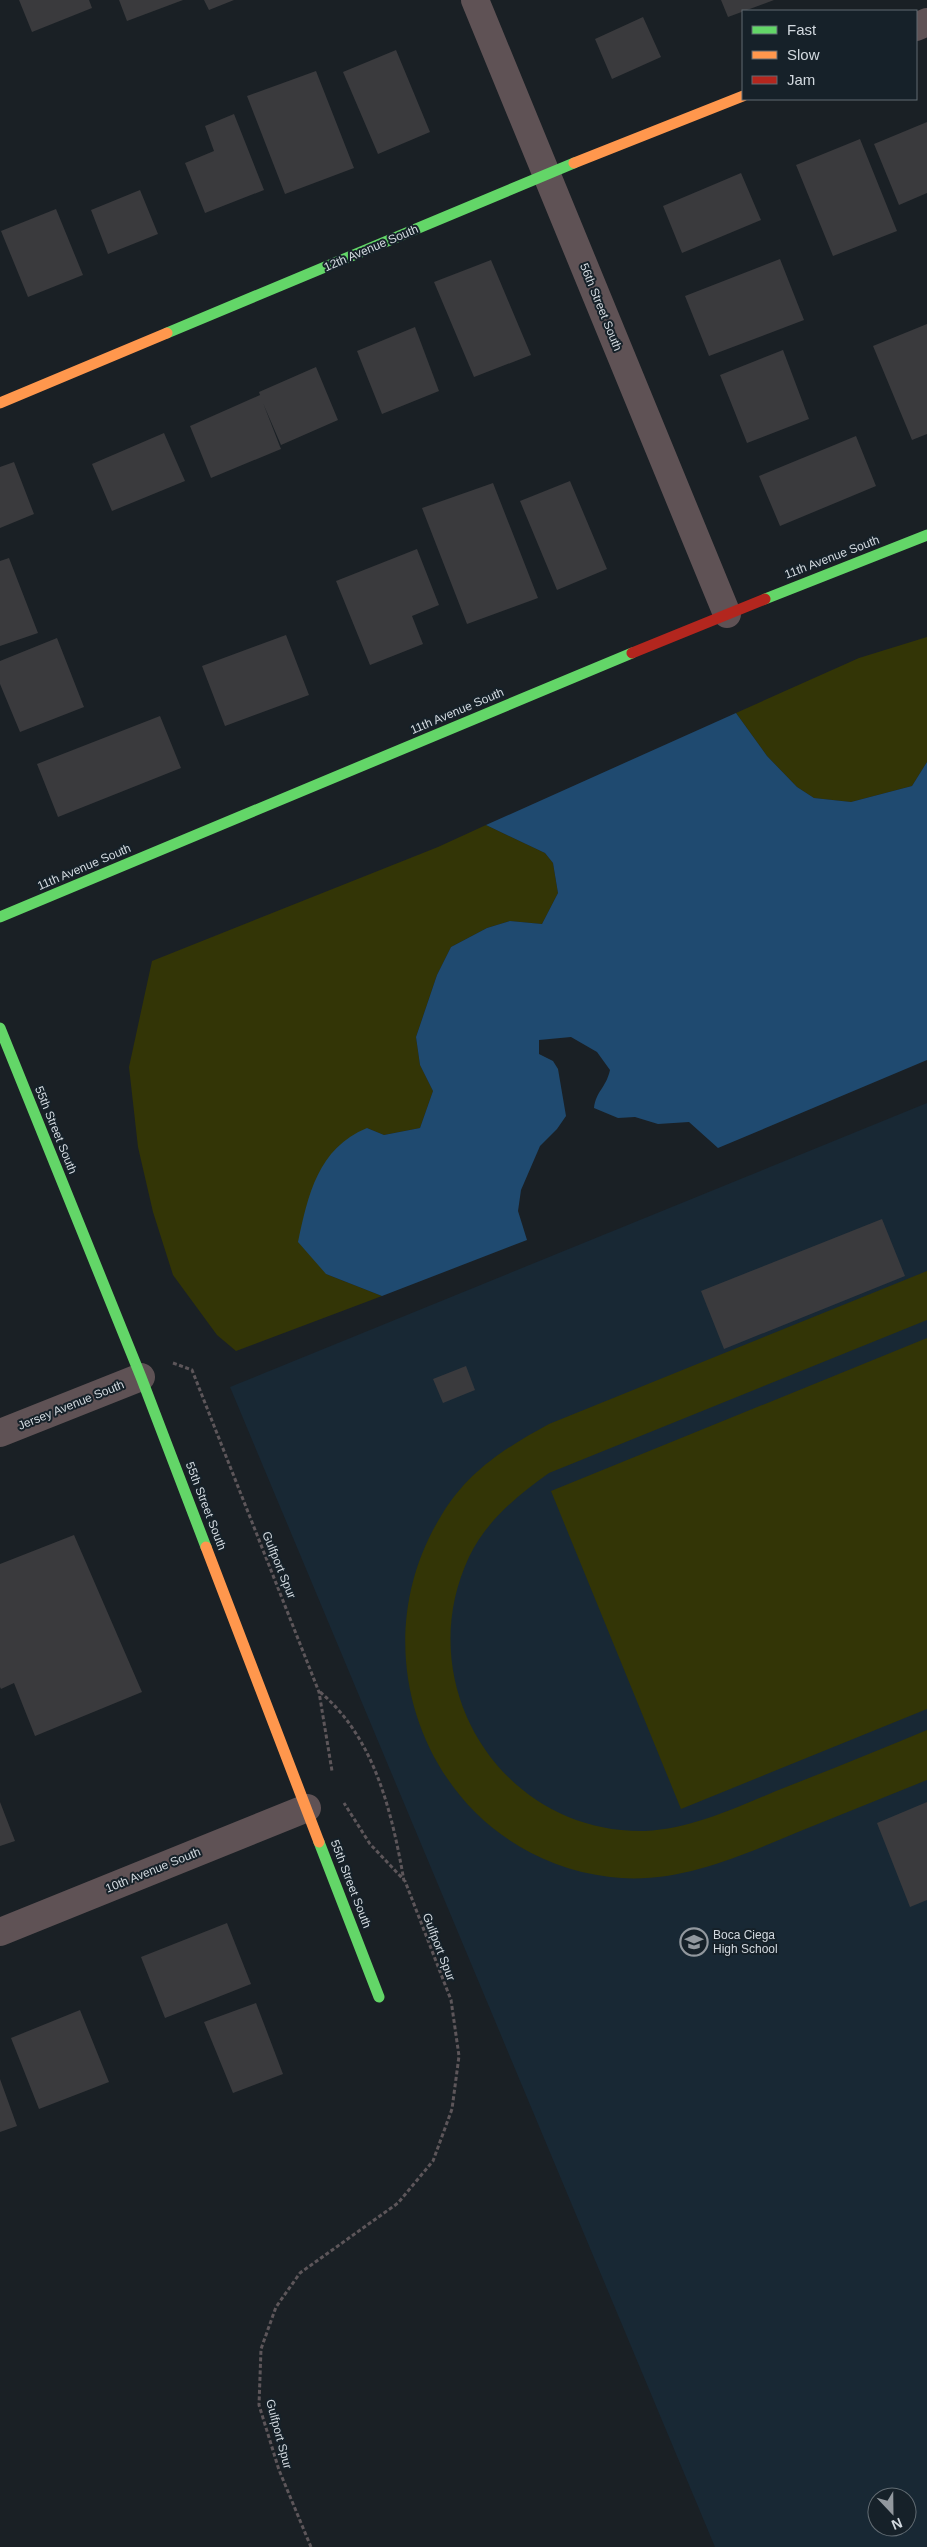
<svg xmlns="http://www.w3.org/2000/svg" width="927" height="2547" viewBox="0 0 927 2547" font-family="Arial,sans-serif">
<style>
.built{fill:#182834;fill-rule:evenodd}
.green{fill:#333506}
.water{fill:#1f4a70}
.building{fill:#3a3a3d}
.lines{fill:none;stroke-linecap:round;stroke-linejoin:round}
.path{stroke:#5d565a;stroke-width:3;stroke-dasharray:4 2.5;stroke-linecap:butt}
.street{stroke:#5f5255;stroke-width:28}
.fast{stroke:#63d668;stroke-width:11}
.slow{stroke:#ff974d;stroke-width:11}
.jam{stroke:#b3261e;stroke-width:11}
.labels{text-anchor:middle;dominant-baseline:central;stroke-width:4;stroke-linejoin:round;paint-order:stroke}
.street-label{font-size:12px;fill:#d2d9df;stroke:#162129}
.poi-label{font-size:12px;fill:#d2d9df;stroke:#162129;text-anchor:start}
</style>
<rect width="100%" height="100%" fill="#1a2025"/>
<path class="built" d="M 927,1103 L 927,2547 L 715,2547 L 230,1387 ZM 877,2497 L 907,2497 L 907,2527 L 877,2527 Z"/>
<path class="green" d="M 927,637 L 927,762 L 912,786 L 851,802 L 814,798 L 797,787 L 767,756 L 736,713 L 859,658 Z
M 486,825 L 545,853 L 553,863 L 558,893 L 542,924 L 510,921 L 487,928 L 451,947 L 437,975 L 416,1037 L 420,1065 L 433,1091 L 420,1128 L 384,1135 L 367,1128 L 326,1274 L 382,1296 L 236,1351 L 217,1335 L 173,1275 L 153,1212 L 138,1147 L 129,1067 L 152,961 L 438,847 Z
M 927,1271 L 927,1320 L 549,1473 C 517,1496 487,1520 469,1557 C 409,1685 502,1834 645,1831 C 691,1829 735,1808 776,1791 C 827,1771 877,1751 927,1730 L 927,1780 C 884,1797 841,1815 798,1832 C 738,1857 676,1885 610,1877 C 437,1856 352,1661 441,1516 C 468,1471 505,1448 549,1424 Z
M 927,1338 L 927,1709 L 681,1809 L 551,1491 Z"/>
<path class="water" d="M 736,713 L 767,756 L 797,787 L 814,798 L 851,802 L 912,786 L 927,762 L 927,1060 L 718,1148 L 689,1122 L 658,1124 L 635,1117 L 618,1118 L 594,1108 C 596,1091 606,1088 610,1070 L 597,1052 L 571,1037 L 539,1040 L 539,1054 L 553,1061 L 558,1069 L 566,1116 L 557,1129 L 540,1146 L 521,1190 L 518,1211 L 527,1240 L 382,1296 L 326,1274 L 298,1242 C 308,1195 318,1148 367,1128 L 384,1135 L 420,1128 L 433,1091 L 420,1065 L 416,1037 L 437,975 L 451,947 L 487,928 L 510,921 L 542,924 L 558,893 L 553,863 L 545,853 L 486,825 Z"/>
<path class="building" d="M 19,0 L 89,0 L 92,8 L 32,32 Z
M 119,0 L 183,0 L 127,21 Z
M 204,0 L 234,0 L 209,10 Z
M 721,0 L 774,0 L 728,17 Z
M 643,17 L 661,57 L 612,79 L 595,39 Z
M 396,50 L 430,132 L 378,154 L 343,72 Z
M 316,71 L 354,168 L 285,194 L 247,96 Z
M 234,114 L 264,190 L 205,213 L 185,163 L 214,151 L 205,126 Z
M 927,122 L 927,193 L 899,205 L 874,144 Z
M 860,139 L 897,231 L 833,256 L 796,165 Z
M 741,173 L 761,220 L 682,253 L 663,206 Z
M 140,190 L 158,234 L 108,254 L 91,210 Z
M 56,209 L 83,275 L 28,297 L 1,231 Z
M 780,259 L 804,320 L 709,356 L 685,296 Z
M 491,260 L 531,355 L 474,377 L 434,282 Z
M 927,324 L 927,434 L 912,440 L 873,346 Z
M 415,327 L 439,391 L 382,414 L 357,351 Z
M 783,350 L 809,419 L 747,443 L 720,375 Z
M 316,367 L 338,420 L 281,445 L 263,403 L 281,449 L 211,478 L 190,426 L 260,395 L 259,392 Z
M 164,433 L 185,481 L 112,511 L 92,464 Z
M 856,436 L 876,486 L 780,526 L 759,476 Z
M 14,462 L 34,514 L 0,528 L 0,467 Z
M 570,481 L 607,569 L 557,590 L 520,501 Z
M 493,483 L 538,598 L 467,624 L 422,508 Z
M 417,549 L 439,605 L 412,616 L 423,644 L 370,665 L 336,581 Z
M 9,558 L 38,633 L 0,646 L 0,561 Z
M 286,635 L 309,695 L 225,726 L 202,666 Z
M 57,638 L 84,707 L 20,732 L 0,684 L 0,661 Z
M 160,716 L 181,768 L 58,817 L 37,764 Z
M 882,1219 L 905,1276 L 724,1349 L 701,1291 Z
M 466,1366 L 475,1390 L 443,1403 L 433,1379 Z
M 74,1535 L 142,1692 L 35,1736 L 14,1683 L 1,1689 L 0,1687 L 0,1564 Z
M 0,1802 L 15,1841 L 0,1846 Z
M 927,1802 L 927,1900 L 910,1907 L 877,1823 Z
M 227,1923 L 251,1984 L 165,2018 L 141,1957 Z
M 256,2003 L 283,2074 L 233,2093 L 204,2022 Z
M 80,2010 L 109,2082 L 39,2109 L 11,2038 Z
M 0,2079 L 17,2126 L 0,2132 Z"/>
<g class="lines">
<path class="path" d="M 173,1363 L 192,1370 L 319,1692 L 332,1771
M 320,1692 C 375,1738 392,1813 404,1881
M 311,2547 L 279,2470 L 259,2405 L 261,2349 L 276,2307 L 300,2273 L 398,2203 L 433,2161 L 452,2109 L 459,2056 L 451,2000 L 405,1881 L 370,1844 L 344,1803"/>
<path class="street" d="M 475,0 L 727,614
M 916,27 L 927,22
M 0,1433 L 141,1377
M 0,1932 L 307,1808"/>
<path class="fast" d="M 167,333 L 574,163
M 765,599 L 927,535
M 0,917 L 632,653
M 0,1028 L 141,1377 L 206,1547
M 319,1842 L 379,1997"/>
<path class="slow" d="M 574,163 L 743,96
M 0,403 L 167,333
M 206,1547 L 319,1842"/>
<path class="jam" d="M 632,653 L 765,599"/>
</g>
<defs>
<g id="school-ring" transform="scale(1.4375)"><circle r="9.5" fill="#162129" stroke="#92989e" stroke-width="1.5"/><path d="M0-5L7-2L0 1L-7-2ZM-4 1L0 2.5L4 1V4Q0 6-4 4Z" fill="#92989e"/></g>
</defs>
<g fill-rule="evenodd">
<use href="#school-ring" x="694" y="1942"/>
</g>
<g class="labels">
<g class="street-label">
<text transform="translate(371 248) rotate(-23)">12th Avenue South</text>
<text transform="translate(601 307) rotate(68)">56th Street South</text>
<text transform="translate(832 557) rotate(-21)">11th Avenue South</text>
<text transform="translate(457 711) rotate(-23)">11th Avenue South</text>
<text transform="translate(84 867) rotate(-23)">11th Avenue South</text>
<text transform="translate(56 1130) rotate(68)">55th Street South</text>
<text transform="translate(71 1405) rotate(-22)">Jersey Avenue South</text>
<text transform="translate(206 1506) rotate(69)">55th Street South</text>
<text transform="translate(279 1565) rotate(68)">Gulfport Spur</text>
<text transform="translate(153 1870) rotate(-22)">10th Avenue South</text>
<text transform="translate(351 1884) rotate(69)">55th Street South</text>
<text transform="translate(439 1947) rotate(69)">Gulfport Spur</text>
<text transform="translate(279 2434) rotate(75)">Gulfport Spur</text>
</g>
<g class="poi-label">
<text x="713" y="1935">Boca Ciega<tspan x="713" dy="14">High School</tspan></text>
</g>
</g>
<rect x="742" y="10" width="175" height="90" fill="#162129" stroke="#616b72"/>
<rect x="752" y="26" width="25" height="8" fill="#63d668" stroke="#616b72"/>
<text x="787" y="35" font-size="15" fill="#d2d9df">Fast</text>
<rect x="752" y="51" width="25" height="8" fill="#ff974d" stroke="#616b72"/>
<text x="787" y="60" font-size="15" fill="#d2d9df">Slow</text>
<rect x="752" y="76" width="25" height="8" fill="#b3261e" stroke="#616b72"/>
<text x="787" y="85" font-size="15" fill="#d2d9df">Jam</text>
<g transform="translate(892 2512) rotate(158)"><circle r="24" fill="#162129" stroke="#616b72"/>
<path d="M0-4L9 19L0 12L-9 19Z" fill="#92989e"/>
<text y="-8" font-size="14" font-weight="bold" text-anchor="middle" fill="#d2d9df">N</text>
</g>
</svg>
